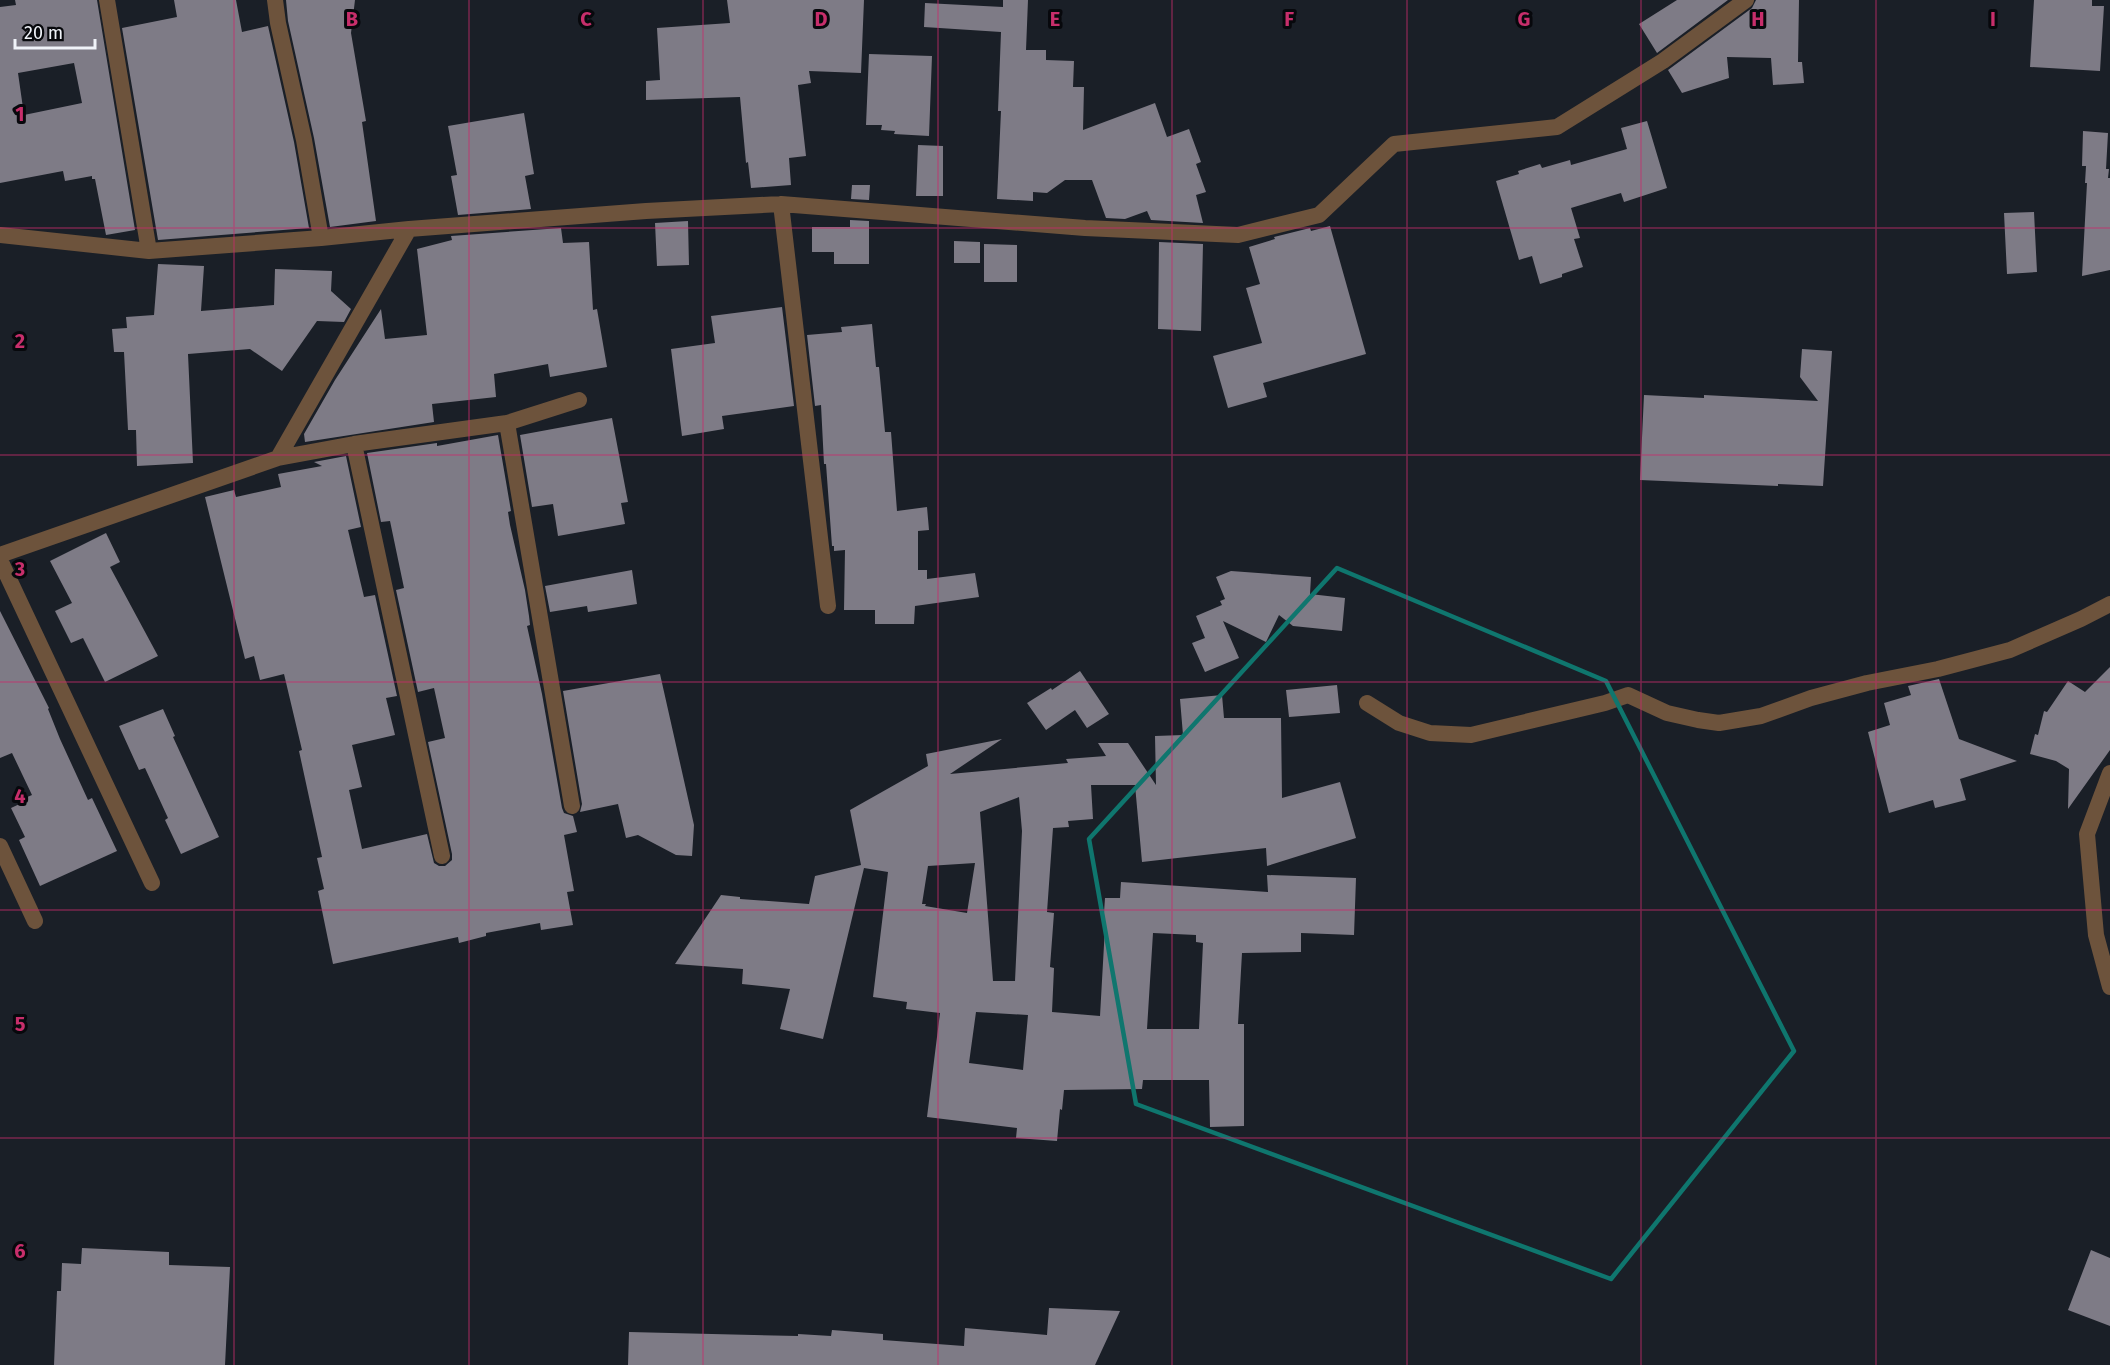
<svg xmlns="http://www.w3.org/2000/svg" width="2110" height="1365" viewBox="0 0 2110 1365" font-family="'Fira Sans',sans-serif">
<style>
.building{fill:#7e7b86;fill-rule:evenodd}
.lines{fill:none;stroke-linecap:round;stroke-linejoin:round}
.minor{stroke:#6d533c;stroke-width:16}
.marked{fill:none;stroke:#0f766e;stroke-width:4.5;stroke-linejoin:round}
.grid{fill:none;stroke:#c72e6b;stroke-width:1.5;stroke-opacity:0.55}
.grid-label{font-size:20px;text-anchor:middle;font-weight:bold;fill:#c72e6b;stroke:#07080c;stroke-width:6;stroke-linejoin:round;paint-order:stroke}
</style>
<rect width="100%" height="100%" fill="#1a1f27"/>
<path class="building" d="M 15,0 L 97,0 L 135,230 L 106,235 L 95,179 L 92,179 L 92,176 L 65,181 L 63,171 L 0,183 L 0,7 L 16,5 ZM 74,63 L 82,103 L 24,115 L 18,73 Z
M 174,0 L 236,0 L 242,32 L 268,26 L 294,142 L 309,228 L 158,240 L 122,28 L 177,17 Z
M 286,0 L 355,0 L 351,33 L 366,121 L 362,122 L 376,221 L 330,227 L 314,138 L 288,21 Z
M 727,0 L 864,0 L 861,73 L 809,71 L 811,83 L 798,85 L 806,156 L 789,158 L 791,185 L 751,188 L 748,162 L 746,163 L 740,97 L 646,100 L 646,81 L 660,80 L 657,28 L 730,23 Z
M 1003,0 L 1028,0 L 1026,50 L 1046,50 L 1046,60 L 1074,61 L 1073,87 L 1084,87 L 1083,130 L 1155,103 L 1167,137 L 1189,129 L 1201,162 L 1196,164 L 1206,192 L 1196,195 L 1203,223 L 1151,220 L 1147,211 L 1125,219 L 1106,218 L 1092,180 L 1065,180 L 1047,193 L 1033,192 L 1033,201 L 997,199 L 1001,111 L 998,111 L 1001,32 L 924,27 L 925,3 L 1003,7 Z
M 1677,0 L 1728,0 L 1657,53 L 1639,24 Z
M 1756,0 L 1799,0 L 1798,62 L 1802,62 L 1804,83 L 1773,85 L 1771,58 L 1727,57 L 1729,78 L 1682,93 L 1668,70 L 1752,8 Z
M 2034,0 L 2092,0 L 2092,6 L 2104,6 L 2100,71 L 2030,67 Z
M 869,54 L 932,56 L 929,136 L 894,134 L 895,131 L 881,130 L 882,125 L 866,125 Z
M 524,113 L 534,174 L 525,176 L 531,209 L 458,215 L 451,176 L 457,175 L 448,126 Z
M 1647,121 L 1667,188 L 1624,202 L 1621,193 L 1571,208 L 1580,238 L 1574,239 L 1583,267 L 1562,274 L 1562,277 L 1540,284 L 1532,256 L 1519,260 L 1496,181 L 1519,174 L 1518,171 L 1540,164 L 1542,168 L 1570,160 L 1571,165 L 1627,149 L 1621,128 Z
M 2083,131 L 2108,133 L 2106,169 L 2109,169 L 2108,178 L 2110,178 L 2110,270 L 2082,276 L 2087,183 L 2085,183 L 2086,166 L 2082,166 Z
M 918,145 L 943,146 L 943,196 L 916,196 Z
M 852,185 L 870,185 L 869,200 L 851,199 Z
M 2034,212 L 2037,272 L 2007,274 L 2004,213 Z
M 850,220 L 869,221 L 869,264 L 834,264 L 834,252 L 812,252 L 812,227 L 850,227 Z
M 688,221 L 689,265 L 657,266 L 655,223 Z
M 1330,226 L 1366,354 L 1263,383 L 1267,397 L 1228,408 L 1213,356 L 1262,343 L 1246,288 L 1260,284 L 1249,247 L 1275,239 L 1274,237 L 1310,228 L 1311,231 Z
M 561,228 L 563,243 L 589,242 L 593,310 L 597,309 L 607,367 L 550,377 L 548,364 L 494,374 L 496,397 L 432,404 L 434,422 L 305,442 L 304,434 L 335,380 L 381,309 L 385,339 L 427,335 L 417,249 L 452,240 L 451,236 Z
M 954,241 L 980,242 L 980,263 L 954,263 Z
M 1159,242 L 1203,244 L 1201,331 L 1158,329 Z
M 984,244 L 1017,245 L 1017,282 L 984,282 Z
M 158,264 L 204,266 L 201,311 L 274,305 L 275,269 L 332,271 L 331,291 L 351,309 L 344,322 L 317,321 L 282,371 L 250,349 L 188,354 L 193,463 L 137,466 L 136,430 L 128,430 L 124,352 L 114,352 L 112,329 L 127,328 L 126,317 L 154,315 Z
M 782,307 L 794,406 L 722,416 L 724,429 L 682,436 L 671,349 L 715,343 L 711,316 Z
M 872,324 L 876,367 L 879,367 L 885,432 L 891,432 L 897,511 L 927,507 L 929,530 L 918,531 L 918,570 L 927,570 L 927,579 L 975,573 L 979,597 L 915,606 L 914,624 L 875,624 L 875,610 L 844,610 L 845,550 L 834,551 L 834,546 L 832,546 L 826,464 L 824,464 L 821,405 L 815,406 L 807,335 L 842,332 L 841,327 Z
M 1802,349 L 1832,351 L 1823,486 L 1778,484 L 1778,486 L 1640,480 L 1644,395 L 1704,398 L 1704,395 L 1818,401 L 1800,377 Z
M 612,418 L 628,502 L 621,503 L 625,524 L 558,536 L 553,504 L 532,507 L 520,435 Z
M 498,435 L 511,511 L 508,512 L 510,525 L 525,590 L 529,616 L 530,625 L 527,626 L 542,694 L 562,808 L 564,813 L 573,816 L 577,832 L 564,835 L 574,891 L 567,892 L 573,925 L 541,930 L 540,923 L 486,933 L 486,936 L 459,943 L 458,937 L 333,964 L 318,891 L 324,889 L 317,858 L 322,857 L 299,751 L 302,750 L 284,674 L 260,680 L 254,656 L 245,659 L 205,497 L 234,490 L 236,497 L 281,487 L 278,474 L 322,466 L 314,462 L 346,456 L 361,527 L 348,530 L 364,597 L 375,595 L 397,696 L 386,698 L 395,735 L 352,745 L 362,787 L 349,790 L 362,849 L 427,834 L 434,863 L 439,866 L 445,866 L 452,860 L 452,854 L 428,742 L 445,738 L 434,688 L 418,692 L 396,590 L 404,588 L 390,521 L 381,522 L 367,453 L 437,443 L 437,446 Z
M 106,533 L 120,562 L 110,567 L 158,656 L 105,682 L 83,638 L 71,643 L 55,611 L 72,603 L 50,561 Z
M 632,570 L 637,604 L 588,612 L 587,606 L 550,612 L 545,586 Z
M 1231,571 L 1311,577 L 1310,594 L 1345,598 L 1342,631 L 1293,626 L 1279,615 L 1266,642 L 1223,621 L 1239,658 L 1205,672 L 1192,643 L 1205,638 L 1196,616 L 1222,605 L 1220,601 L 1225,599 L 1216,577 Z
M 0,611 L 49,708 L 48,709 L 60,739 L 88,800 L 92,798 L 117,851 L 40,886 L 19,840 L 25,837 L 11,808 L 26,801 L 25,798 L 32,795 L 12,753 L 0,758 Z
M 2110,667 L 2110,750 L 2068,809 L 2069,769 L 2056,761 L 2030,754 L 2035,734 L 2038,735 L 2044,711 L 2047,712 L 2068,681 L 2085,692 Z
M 1080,671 L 1109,714 L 1087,728 L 1075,710 L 1046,730 L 1027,703 L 1051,688 L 1052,690 Z
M 660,674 L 694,825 L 692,856 L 676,855 L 638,835 L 626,838 L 618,804 L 580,812 L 582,804 L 563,691 Z
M 1939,679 L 1959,739 L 2017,761 L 1960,779 L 1966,800 L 1935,808 L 1933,800 L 1889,813 L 1868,732 L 1890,725 L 1884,703 L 1911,695 L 1908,686 Z
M 1337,685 L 1340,713 L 1289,717 L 1286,690 Z
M 1222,695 L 1224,718 L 1281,718 L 1282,798 L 1340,782 L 1356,838 L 1267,866 L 1266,848 L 1142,862 L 1135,785 L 1091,785 L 1093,819 L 1068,821 L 1069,827 L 1053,828 L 1047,912 L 1054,913 L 1050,967 L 1054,968 L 1052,1012 L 1100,1016 L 1105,927 L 1103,927 L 1105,898 L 1120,898 L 1121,882 L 1268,892 L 1267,875 L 1356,878 L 1354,935 L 1301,933 L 1301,952 L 1242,953 L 1238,1024 L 1244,1024 L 1244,1126 L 1210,1127 L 1209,1080 L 1143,1080 L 1142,1089 L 1064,1090 L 1062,1110 L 1060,1109 L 1057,1141 L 1016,1138 L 1017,1128 L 927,1117 L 940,1013 L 906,1009 L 907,1002 L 873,997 L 888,872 L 864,868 L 823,1039 L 780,1029 L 790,989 L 742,984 L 743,969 L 675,964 L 721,895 L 740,897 L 740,899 L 809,904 L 815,876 L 861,865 L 850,810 L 928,766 L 926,754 L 1002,739 L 950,774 L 1068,763 L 1066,759 L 1106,756 L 1098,743 L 1128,743 L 1156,785 L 1155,736 L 1183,735 L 1180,699 ZM 1019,797 L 1022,831 L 1015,981 L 993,981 L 980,812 ZM 975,863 L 967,913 L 925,906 L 926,904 L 922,904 L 928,866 ZM 1153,933 L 1196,935 L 1196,942 L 1203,943 L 1199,1029 L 1147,1029 ZM 976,1012 L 1028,1015 L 1023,1070 L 969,1063 Z
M 163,709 L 175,736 L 173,737 L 219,837 L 181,854 L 165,820 L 168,818 L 145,768 L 139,770 L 119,726 Z
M 82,1248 L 169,1252 L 169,1265 L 230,1267 L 225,1365 L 54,1365 L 57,1291 L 61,1291 L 62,1263 L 81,1264 Z
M 2091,1250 L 2110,1258 L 2110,1326 L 2068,1310 Z
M 1049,1308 L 1120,1311 L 1095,1365 L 628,1365 L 629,1332 L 798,1336 L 798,1334 L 831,1336 L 832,1330 L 883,1334 L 883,1340 L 964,1346 L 965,1328 L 1047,1335 Z"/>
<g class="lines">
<path class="minor" d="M 107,0 L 149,251
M 275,0 L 278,23 L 304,140 L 321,238 L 409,229
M 781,204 L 828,606
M 0,235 L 149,251 L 321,238
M 507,423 L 572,806
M 354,444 L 442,856
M 278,458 L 354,444 L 507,423 L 579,400
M 0,555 L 278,458 L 409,229 L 646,211 L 781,204 L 1085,228 L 1238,235 L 1319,215 L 1394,144 L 1557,127 L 1663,61 L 1746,0
M 0,560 L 152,883
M 1367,703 L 1399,723 L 1430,733 L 1471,735 L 1605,703 L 1628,695 L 1667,713 L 1698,720 L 1719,723 L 1761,716 L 1811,698 L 1867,683 L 1938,669 L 2010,650 L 2081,619 L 2110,604
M 2110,773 L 2087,834 L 2096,935 L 2110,987
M 0,846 L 35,921"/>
</g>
<path class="marked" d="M 1337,568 L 1606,681 L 1794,1051 L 1611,1279 L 1136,1104 L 1089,839 Z"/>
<path class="grid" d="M 234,0 L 234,1365M 469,0 L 469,1365M 703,0 L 703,1365M 938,0 L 938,1365M 1172,0 L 1172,1365M 1407,0 L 1407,1365M 1641,0 L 1641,1365M 1876,0 L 1876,1365M 0,228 L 2110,228M 0,455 L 2110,455M 0,682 L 2110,682M 0,910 L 2110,910M 0,1138 L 2110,1138"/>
<g class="grid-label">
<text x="352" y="26">B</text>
<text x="586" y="26">C</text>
<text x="821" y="26">D</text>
<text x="1055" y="26">E</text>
<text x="1289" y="26">F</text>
<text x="1524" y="26">G</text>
<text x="1758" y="26">H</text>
<text x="1993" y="26">I</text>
<text x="20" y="121">1</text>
<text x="20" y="348">2</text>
<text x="20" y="576">3</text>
<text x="20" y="803">4</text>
<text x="20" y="1031">5</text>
<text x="20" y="1258">6</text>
</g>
<path d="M15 39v9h80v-9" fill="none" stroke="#f0f3f9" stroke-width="3"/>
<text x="24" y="39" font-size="18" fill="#f0f3f9" stroke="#07080c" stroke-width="4.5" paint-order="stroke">20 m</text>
</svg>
